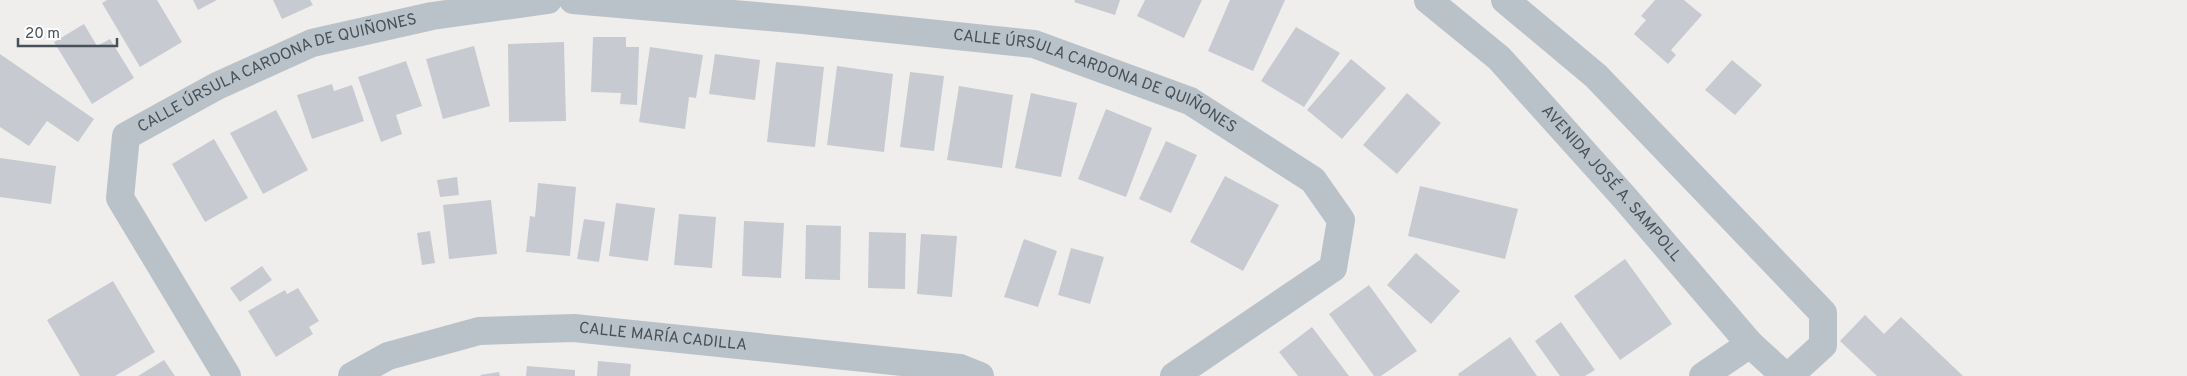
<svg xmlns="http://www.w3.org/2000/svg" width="2187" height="376" viewBox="0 0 2187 376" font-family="Overpass,sans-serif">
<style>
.building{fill:#c7cad0}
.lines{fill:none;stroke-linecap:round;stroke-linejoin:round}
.minor{stroke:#bac2c9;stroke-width:28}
.labels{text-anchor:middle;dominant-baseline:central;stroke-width:4;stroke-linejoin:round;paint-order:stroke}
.street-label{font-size:16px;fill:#475159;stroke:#fff}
</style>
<rect width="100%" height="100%" fill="#f0eded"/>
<path class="building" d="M 107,0 L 157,0 L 182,42 L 140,67 L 102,3 Z
M 193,0 L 217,0 L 198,10 Z
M 273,0 L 310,0 L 313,5 L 282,19 Z
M 1075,0 L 1120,0 L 1115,15 L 1074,2 Z
M 1145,0 L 1202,0 L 1184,38 L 1137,16 Z
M 1230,0 L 1285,0 L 1253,71 L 1208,51 Z
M 1655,0 L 1684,0 L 1702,15 L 1671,50 L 1676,55 L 1668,64 L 1634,34 L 1646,20 L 1641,16 Z
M 84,24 L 97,46 L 110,39 L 134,78 L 92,104 L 54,42 Z
M 1296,27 L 1340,53 L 1304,107 L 1261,81 Z
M 593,37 L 626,37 L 626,47 L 639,47 L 637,105 L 620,104 L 621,93 L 591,92 Z
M 564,42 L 566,121 L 509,122 L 508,44 Z
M 474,46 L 490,106 L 443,119 L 426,59 Z
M 650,47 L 703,55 L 696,98 L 689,97 L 685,129 L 639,122 Z
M 0,54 L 94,119 L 78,142 L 47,121 L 29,146 L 0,127 Z
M 715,54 L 760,60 L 755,100 L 709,94 Z
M 1351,59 L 1386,88 L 1342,139 L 1307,110 Z
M 1732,60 L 1762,85 L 1735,115 L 1705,90 Z
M 406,61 L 422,106 L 396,115 L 402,134 L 381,142 L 358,77 Z
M 776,62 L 824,67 L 815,147 L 767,142 Z
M 837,66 L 893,74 L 884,152 L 827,145 Z
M 910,72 L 944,76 L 934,151 L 900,147 Z
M 332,84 L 334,91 L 352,85 L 364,121 L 312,139 L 297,95 Z
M 959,86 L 1013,95 L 1002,168 L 947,160 Z
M 1031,93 L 1077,103 L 1061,177 L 1015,168 Z
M 1407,93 L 1441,123 L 1397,174 L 1363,145 Z
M 1106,109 L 1152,128 L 1126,197 L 1078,179 Z
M 276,110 L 308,170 L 263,194 L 230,133 Z
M 214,139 L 248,198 L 205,222 L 172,164 Z
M 1166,141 L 1197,155 L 1171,213 L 1139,199 Z
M 0,158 L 56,166 L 51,204 L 0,197 Z
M 1225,176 L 1279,205 L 1243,271 L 1190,242 Z
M 457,177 L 459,195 L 440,197 L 437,180 Z
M 538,183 L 576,187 L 570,256 L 526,252 L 530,216 L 535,217 Z
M 1420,186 L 1518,209 L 1505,259 L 1408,236 Z
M 491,200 L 497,254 L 449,259 L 443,205 Z
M 616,203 L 655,208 L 648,261 L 609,256 Z
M 679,214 L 716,217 L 712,268 L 674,265 Z
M 584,219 L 605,222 L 599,262 L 577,259 Z
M 744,221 L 784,223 L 781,278 L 742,276 Z
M 806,225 L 841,226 L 840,280 L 805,279 Z
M 430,231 L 435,263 L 422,265 L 417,233 Z
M 869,232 L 906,233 L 905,289 L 868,288 Z
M 921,234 L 957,236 L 952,297 L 917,294 Z
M 1024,239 L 1057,251 L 1038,307 L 1004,297 Z
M 1071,248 L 1104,257 L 1090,304 L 1058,295 Z
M 1416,253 L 1460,291 L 1431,324 L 1387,285 Z
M 1625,259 L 1672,324 L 1620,360 L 1574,296 Z
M 262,266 L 272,280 L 240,302 L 230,288 Z
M 113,281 L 155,352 L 115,376 L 80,376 L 47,320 Z
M 1369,285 L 1417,351 L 1381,376 L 1374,376 L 1329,314 Z
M 298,288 L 319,321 L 309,327 L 313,334 L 276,357 L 248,311 L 285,290 L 287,294 Z
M 1865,315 L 1884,334 L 1901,317 L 1963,376 L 1877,376 L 1840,341 Z
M 1561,322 L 1595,370 L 1585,376 L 1560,376 L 1535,341 Z
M 1312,327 L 1349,376 L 1298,376 L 1279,352 Z
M 1510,337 L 1537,376 L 1459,376 L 1458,374 Z
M 164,360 L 175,376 L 138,376 Z
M 598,361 L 631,364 L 630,376 L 597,376 Z
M 527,366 L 575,370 L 575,376 L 526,376 Z
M 499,372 L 500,376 L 481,376 L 480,375 Z"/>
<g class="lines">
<g class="minor">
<path id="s1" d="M 573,0 L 803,20 L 1034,44 L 1190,101 L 1313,180 L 1341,220 L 1333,268 L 1174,376"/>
<path id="s2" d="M 1428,0 L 1499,58 L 1624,197 L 1750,344 L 1785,376"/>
<path d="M 1505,0 L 1596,76 L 1823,313 L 1823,345 L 1789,376"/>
<path id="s3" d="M 227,376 L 120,198 L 126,136 L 217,86 L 312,43 L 432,16 L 548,0"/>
<path id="s4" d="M 352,376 L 388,356 L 479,331 L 574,328 L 960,368 L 980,376"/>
<path d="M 1703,376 L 1750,344"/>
</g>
</g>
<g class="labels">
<g class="street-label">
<text stroke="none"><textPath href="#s3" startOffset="435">CALLE ÚRSULA CARDONA DE QUIÑONES</textPath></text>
<text stroke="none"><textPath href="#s1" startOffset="532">CALLE ÚRSULA CARDONA DE QUIÑONES</textPath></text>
<text stroke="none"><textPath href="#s2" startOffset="260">AVENIDA JOSÉ A. SAMPOLL</textPath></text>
<text stroke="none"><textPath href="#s4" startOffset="320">CALLE MARÍA CADILLA</textPath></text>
</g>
</g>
<path d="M18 38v8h99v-8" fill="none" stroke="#475159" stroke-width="2.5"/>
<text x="25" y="38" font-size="15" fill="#475159" stroke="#ffffff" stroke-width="4" paint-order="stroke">20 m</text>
</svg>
